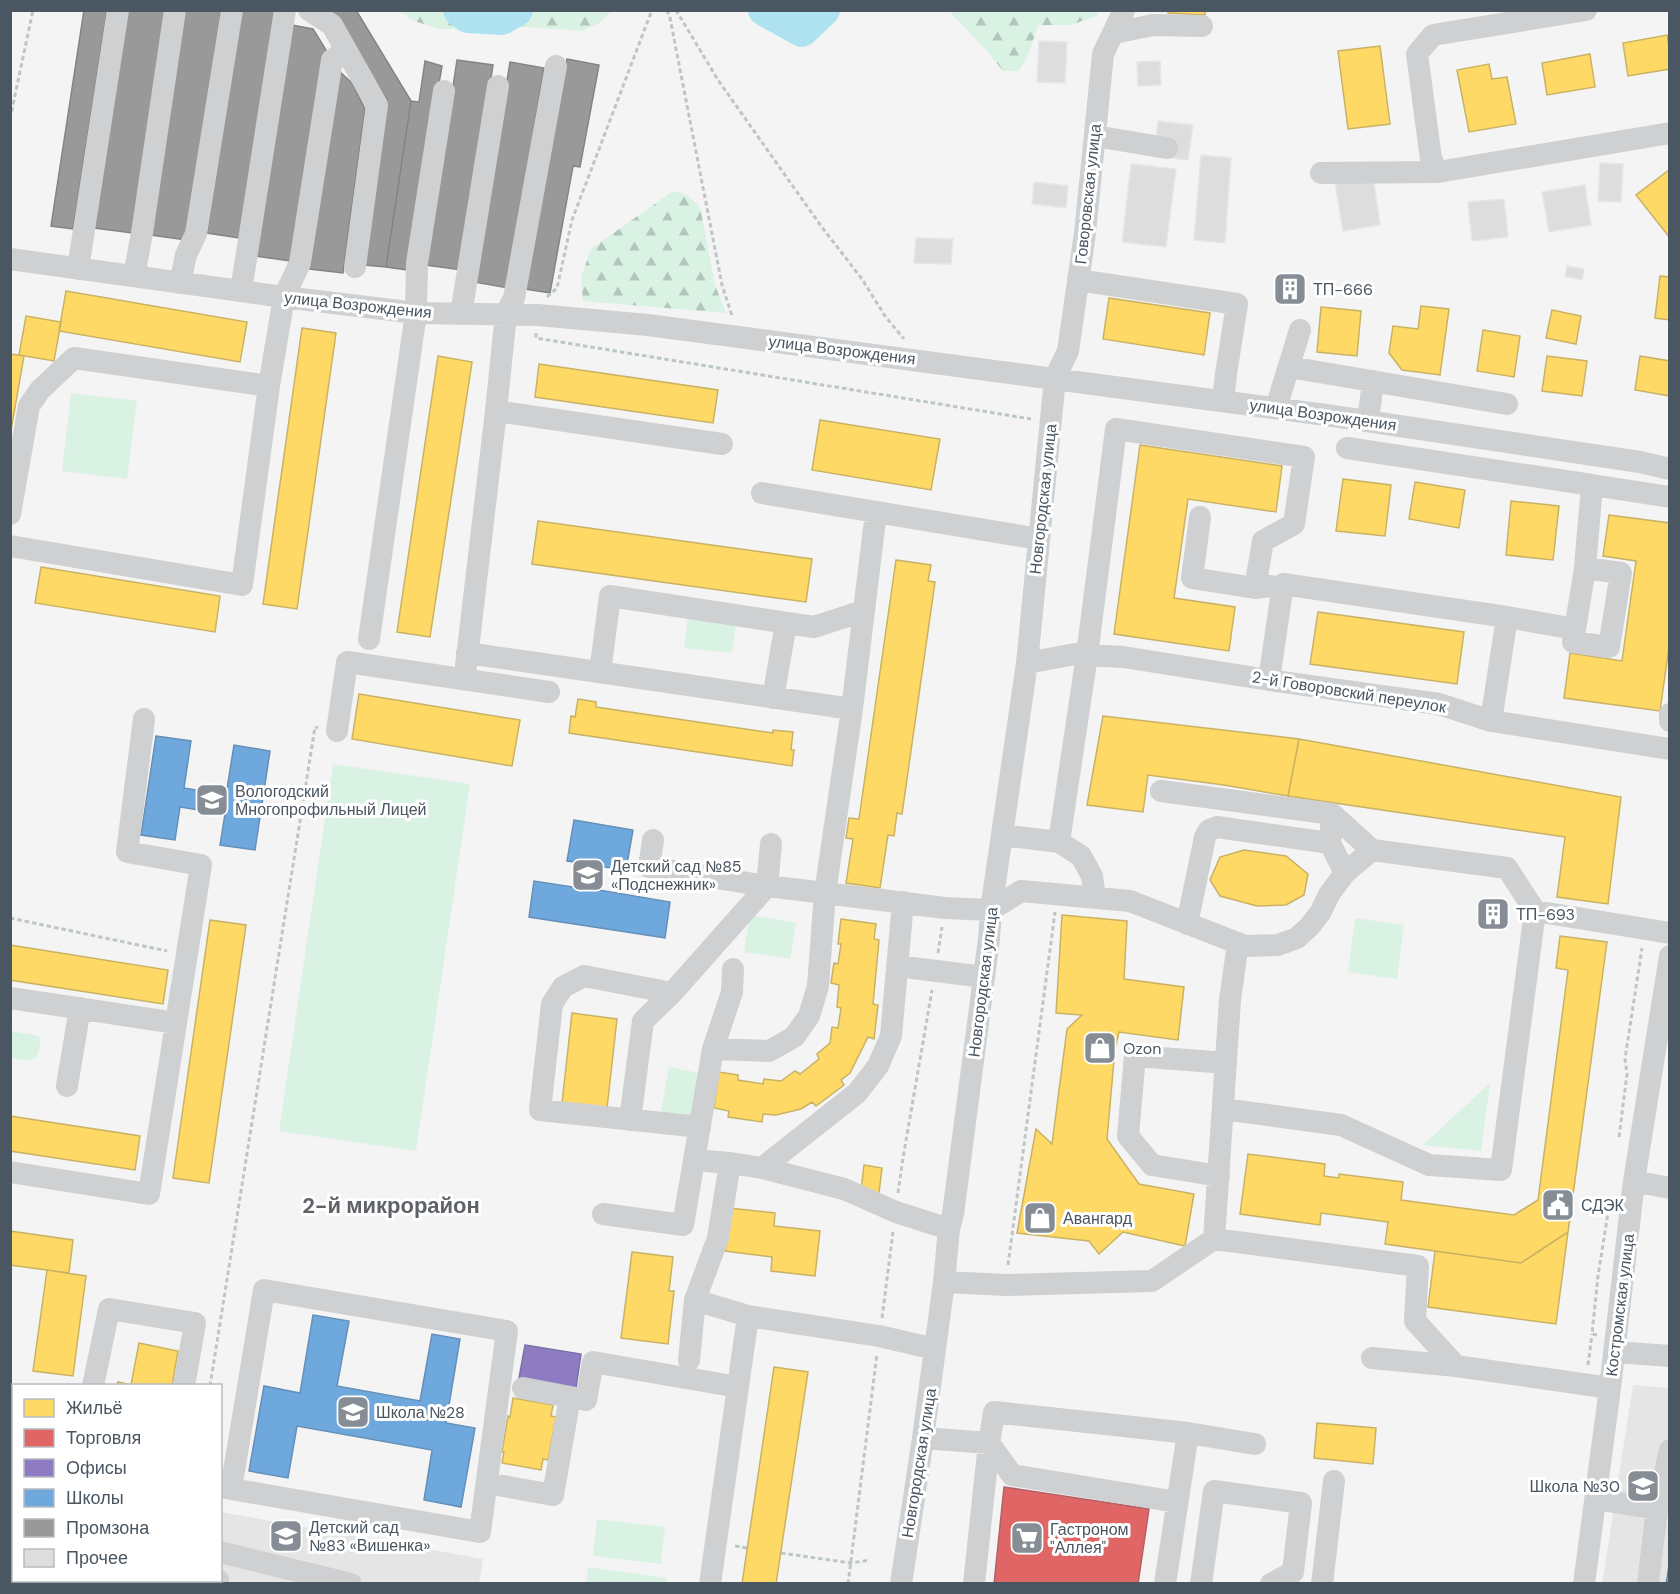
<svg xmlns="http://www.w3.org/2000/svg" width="1680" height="1594" viewBox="0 0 1680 1594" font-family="'DM Sans',sans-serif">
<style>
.education{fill:#e6e5e6}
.forest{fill:url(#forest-firs)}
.park{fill:#d9f2e3}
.homes{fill:#ffd966;stroke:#c9b264;stroke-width:1.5}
.shops{fill:#e06666;stroke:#b36164;stroke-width:1.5}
.offices{fill:#8e7cc3;stroke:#7a71a6;stroke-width:1.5}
.schools{fill:#6fa8dc;stroke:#648fb7;stroke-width:1.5}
.industry{fill:#999;stroke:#818588;stroke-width:1.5}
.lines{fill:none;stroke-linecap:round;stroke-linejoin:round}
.river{stroke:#aee2f0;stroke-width:32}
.building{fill:#ddddde;stroke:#e5e6e7;stroke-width:1.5}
.path{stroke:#bcc7c4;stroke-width:3;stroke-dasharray:4.5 3;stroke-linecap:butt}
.minor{stroke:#ced0d2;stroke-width:22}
.labels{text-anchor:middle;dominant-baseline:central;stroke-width:6;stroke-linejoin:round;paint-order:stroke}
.street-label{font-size:16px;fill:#4a5661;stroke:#fff}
.poi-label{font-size:16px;fill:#4a5661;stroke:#fff;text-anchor:start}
.district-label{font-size:22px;font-weight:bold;fill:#5f6368;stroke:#fff}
</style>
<defs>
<pattern id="forest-firs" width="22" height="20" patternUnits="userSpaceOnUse" patternTransform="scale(1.5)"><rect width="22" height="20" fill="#d9f2e3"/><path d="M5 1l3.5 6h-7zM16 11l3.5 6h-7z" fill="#b2c7bb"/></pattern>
</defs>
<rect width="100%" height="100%" fill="#f4f4f4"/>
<path class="education" d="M 1633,1385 L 1669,1388 L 1669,1583 L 1602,1584 Z
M 221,1512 L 483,1559 L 479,1583 L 192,1584 L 193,1581 L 220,1580 Z"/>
<path class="forest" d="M 399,11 L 612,11 L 599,23 L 582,31 L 528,27 L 440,29 L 414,21 Z
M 949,11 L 1099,11 L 1097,16 L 1070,25 L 1038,25 L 1029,53 L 1019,71 L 1003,71 L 986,50 Z
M 673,191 L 687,195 L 700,207 L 715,285 L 726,313 L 583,301 L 581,277 L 591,249 Z"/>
<path class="park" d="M 71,393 L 137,401 L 127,479 L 62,471 Z
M 688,616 L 736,622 L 732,653 L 684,648 Z
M 333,764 L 470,784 L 416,1151 L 279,1131 Z
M 750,915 L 796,923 L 790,959 L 744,952 Z
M 1355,918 L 1404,925 L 1397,979 L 1348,972 Z
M 11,1031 L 39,1036 L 41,1039 C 37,1065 34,1061 11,1058 Z
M 669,1067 L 699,1073 L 691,1118 L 661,1112 Z
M 1490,1083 L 1481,1151 L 1423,1145 Z
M 597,1519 L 665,1527 L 661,1564 L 593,1556 Z
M 588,1567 L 667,1578 L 666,1583 L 586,1583 Z"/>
<path class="homes" d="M 1168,10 L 1205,10 L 1205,15 L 1168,13 Z
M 1667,35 L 1670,53 L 1670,69 L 1628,76 L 1623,43 Z
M 1380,46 L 1390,124 L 1348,129 L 1338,51 Z
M 1590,54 L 1595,87 L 1547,95 L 1542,63 Z
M 1489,64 L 1492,79 L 1507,77 L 1516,124 L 1469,132 L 1457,70 Z
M 1669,170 L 1670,170 L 1670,238 L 1636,195 Z
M 1660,276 L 1670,277 L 1670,320 L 1655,318 Z
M 66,291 L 247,322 L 240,362 L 59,331 Z
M 1109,298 L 1210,313 L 1204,355 L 1103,339 Z
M 1421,306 L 1449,309 L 1440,375 L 1402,370 L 1389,353 L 1393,326 L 1418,329 Z
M 1321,307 L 1361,311 L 1357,356 L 1317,352 Z
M 1552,310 L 1581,316 L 1576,344 L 1546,338 Z
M 26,316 L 61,322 L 54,361 L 19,355 Z
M 302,328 L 336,333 L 297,609 L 263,604 Z
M 1483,330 L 1520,336 L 1514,377 L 1477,371 Z
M 10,354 L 24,356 L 10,436 Z
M 438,356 L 472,362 L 430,637 L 397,632 Z
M 1547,356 L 1587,361 L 1582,396 L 1542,391 Z
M 1640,356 L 1670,361 L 1670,396 L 1635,390 Z
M 539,364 L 718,390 L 713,423 L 535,397 Z
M 820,420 L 940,439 L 931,490 L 812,470 Z
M 1140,445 L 1282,466 L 1276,512 L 1188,499 L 1174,598 L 1235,607 L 1229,651 L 1114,634 Z
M 1343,479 L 1391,485 L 1385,536 L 1336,531 Z
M 1415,482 L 1465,490 L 1459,528 L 1409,519 Z
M 1511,501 L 1559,506 L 1553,560 L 1506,555 Z
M 1609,515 L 1670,523 L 1670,640 L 1660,711 L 1564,698 L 1570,653 L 1622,661 L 1636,561 L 1603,556 Z
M 538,521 L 812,559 L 806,602 L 532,564 Z
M 896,560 L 931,565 L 928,581 L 935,582 L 902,814 L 897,813 L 894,836 L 888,835 L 880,888 L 846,883 L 853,839 L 846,838 L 849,818 L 859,819 Z
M 41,567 L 220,596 L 215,632 L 35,603 Z
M 1318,612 L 1464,632 L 1457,684 L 1310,664 Z
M 359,694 L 520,720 L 512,766 L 352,739 Z
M 578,699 L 596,702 L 596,707 L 773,733 L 773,730 L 793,732 L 791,750 L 794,750 L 792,766 L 569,733 L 571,716 L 575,717 Z
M 1103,716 L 1299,739 L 1288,796 L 1224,785 L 1148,775 L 1143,812 L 1087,805 Z
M 1299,739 L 1621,797 L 1608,904 L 1557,897 L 1565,837 L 1288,796 Z
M 1244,850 L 1286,856 L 1308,874 L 1304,895 L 1286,905 L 1257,906 L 1220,896 L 1210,880 L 1220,857 Z
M 1482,903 L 1506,907 L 1504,924 L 1480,921 Z
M 1062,915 L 1127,921 L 1124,979 L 1184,987 L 1178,1040 L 1119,1032 L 1115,1049 L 1107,1139 L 1139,1184 L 1194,1194 L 1185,1246 L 1123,1232 L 1099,1254 L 1089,1241 L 1017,1233 L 1036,1129 L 1052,1144 L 1067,1029 L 1082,1015 L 1056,1013 Z
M 841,919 L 876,924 L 874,939 L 879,940 L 873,1004 L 878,1005 L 874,1039 L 868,1037 L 850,1073 L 841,1080 L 844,1085 L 816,1106 L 812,1102 L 801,1109 L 776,1115 L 763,1114 L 762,1122 L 728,1117 L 729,1111 L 714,1108 L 719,1072 L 738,1075 L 738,1080 L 763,1084 L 764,1079 L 781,1081 L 795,1071 L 800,1074 L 819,1059 L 817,1054 L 830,1043 L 832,1027 L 838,1028 L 841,1008 L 837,1007 L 839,985 L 831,983 L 834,963 L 838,964 L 841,944 L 838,944 Z
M 210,920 L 246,925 L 209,1183 L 173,1178 Z
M 1560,936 L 1607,942 L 1568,1232 L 1521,1263 L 1385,1244 L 1388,1222 L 1321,1213 L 1320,1225 L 1240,1214 L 1248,1154 L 1325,1164 L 1324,1176 L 1339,1178 L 1339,1174 L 1403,1182 L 1401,1200 L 1514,1215 L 1538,1200 L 1568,970 L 1556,968 Z
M 10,945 L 168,970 L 163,1004 L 10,980 Z
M 572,1013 L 617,1019 L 607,1108 L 562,1103 Z
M 10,1116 L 140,1136 L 135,1170 L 10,1151 Z
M 864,1165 L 882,1168 L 879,1193 L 861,1191 Z
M 729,1208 L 775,1213 L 774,1226 L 820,1231 L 815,1276 L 771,1271 L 772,1257 L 725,1251 Z
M 10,1231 L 73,1240 L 69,1273 L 10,1265 Z
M 1568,1232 L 1556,1324 L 1428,1307 L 1435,1251 L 1521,1263 Z
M 632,1252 L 673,1257 L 669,1291 L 674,1291 L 668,1344 L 621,1338 Z
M 47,1270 L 86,1276 L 73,1376 L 33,1371 Z
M 139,1343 L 178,1351 L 172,1386 L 117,1386 L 118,1382 L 131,1385 Z
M 774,1367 L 808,1372 L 776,1584 L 742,1584 Z
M 513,1398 L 553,1405 L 551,1416 L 556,1417 L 548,1460 L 543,1459 L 541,1470 L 502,1463 L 504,1452 L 502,1452 L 508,1416 L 510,1417 Z
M 1317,1423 L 1376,1428 L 1373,1464 L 1314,1458 Z
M 86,1580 L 119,1580 L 119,1584 L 86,1584 Z"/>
<path class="shops" d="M 1004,1487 L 1149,1509 L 1138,1584 L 994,1584 Z"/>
<path class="offices" d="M 525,1345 L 581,1354 L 576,1388 L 519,1378 Z"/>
<path class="schools" d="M 156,736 L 191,741 L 184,788 L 226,795 L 234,745 L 270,751 L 255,850 L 220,845 L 225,814 L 180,807 L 175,840 L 141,835 Z
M 574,820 L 633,830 L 626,870 L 597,866 L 593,889 L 670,902 L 665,938 L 529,917 L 534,881 L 579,888 L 583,863 L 567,861 Z
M 313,1315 L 349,1321 L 337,1386 L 420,1401 L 432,1334 L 460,1339 L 446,1423 L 475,1428 L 461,1507 L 424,1500 L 432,1450 L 297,1426 L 288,1478 L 249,1471 L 264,1386 L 300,1393 Z
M 1670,1559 L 1670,1584 L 1666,1584 Z"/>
<path class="industry" d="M 84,10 L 107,10 L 73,229 L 51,226 Z
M 128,10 L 166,10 L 132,233 L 95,228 Z
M 185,10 L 221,10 L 186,240 L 151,235 Z
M 242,10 L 275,10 L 239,238 L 207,233 Z
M 326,10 L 356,10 L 411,101 L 386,267 L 364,265 L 387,99 Z
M 292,25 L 313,29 L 326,50 L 290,261 L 256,256 Z
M 567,59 L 599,65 L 580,167 L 573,166 L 550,293 L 524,289 Z
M 457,60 L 493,65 L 462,270 L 426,265 Z
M 425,61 L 442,66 L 407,270 L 386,267 L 411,101 L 419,102 Z
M 510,62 L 544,68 L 508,288 L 474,282 Z
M 339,71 L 352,83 L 365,109 L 343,273 L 310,269 Z"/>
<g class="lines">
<path class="river" d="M 459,10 L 468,17 L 502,19 L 517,10
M 764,10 L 802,31 L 824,10"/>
</g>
<path class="building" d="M 1039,41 L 1067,42 L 1065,83 L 1037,82 Z
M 1160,61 L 1161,85 L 1138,86 L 1137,62 Z
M 1158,121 L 1193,125 L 1188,160 L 1172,158 L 1156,139 Z
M 1201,155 L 1231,158 L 1225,243 L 1194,240 Z
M 1600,163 L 1623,164 L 1621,202 L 1598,201 Z
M 1131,164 L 1176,169 L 1166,247 L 1122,242 Z
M 1373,177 L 1380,225 L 1343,231 L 1335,182 Z
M 1034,182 L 1068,186 L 1066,208 L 1032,204 Z
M 1585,185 L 1591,225 L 1549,232 L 1542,192 Z
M 1504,199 L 1508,237 L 1472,241 L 1468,202 Z
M 916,238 L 953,239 L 951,264 L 914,263 Z
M 1567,266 L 1584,269 L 1582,280 L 1565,276 Z
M 1285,275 L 1299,278 L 1295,302 L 1281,299 Z"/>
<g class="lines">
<path class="path" d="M 667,10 L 670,18 L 722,285 L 732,316
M 676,10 L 718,80 L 821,226 L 862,279 L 885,316 L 904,339
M 10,119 L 33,10
M 547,297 L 557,288 L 572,220 L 652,10
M 536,333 L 536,338 L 1031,419
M 10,918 L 167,951
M 938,953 L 942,927
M 1619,1137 L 1627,1074 L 1625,1059 L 1642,948
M 898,1193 L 903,1158 L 932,990
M 1008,1265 L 1055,912
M 882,1318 L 893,1232
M 1597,1335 L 1592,1334 L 1598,1276 L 1610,1200
M 1588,1365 L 1592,1334
M 210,1386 L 315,727 L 318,728
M 735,1546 L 747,1548
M 781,1553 L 851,1563 L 870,1560
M 173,1584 L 174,1580
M 848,1584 L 877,1354"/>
<path class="minor" d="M 309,10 L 332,25 L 377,105 L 355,267
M 1586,10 L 1433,35 L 1417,54 L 1431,159 L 1438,172 L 1670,133
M 1114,33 L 1153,25 L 1202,26
M 556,66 L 514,298 L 506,314 L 496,411 L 722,444
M 1095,136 L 1167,148
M 1321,173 L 1438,172
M 10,259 L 284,297 L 416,313 L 538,315 L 648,325 L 1326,415 L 1640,462 L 1670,469
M 78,269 L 118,10
M 134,276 L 142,233 L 175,10
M 1078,280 L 1237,304 L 1226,374 L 1223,401
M 180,283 L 186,255 L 196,234 L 232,10
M 241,291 L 285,10
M 461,314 L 498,86
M 1289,367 L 1507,404
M 1276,408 L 1300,330
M 1368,421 L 1373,381
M 1347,448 L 1592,485 L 1585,568
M 1592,485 L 1670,497
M 762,493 L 1039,539
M 876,512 L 852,709 L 825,893 L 945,908 L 991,910 L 1021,891 L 1130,901 L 1245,946 L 1278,945 L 1297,938 L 1310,926 L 1320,913 L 1330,893 L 1345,873 L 1372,850 L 1507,868 L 1535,911
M 10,514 L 29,406 L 40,390 L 74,358 L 269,386 L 284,297 L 300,263 L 332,60 L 346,50
M 1200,517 L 1192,578 L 1255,588 L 1270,586
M 10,546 L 242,585 L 269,386
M 1585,568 L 1621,573 L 1609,647 L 1573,642 Z
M 369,639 L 416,313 L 417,263 L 444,91
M 467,653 L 852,709
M 1027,663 L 1075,654 L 1123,657 L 1269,680 L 1439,704 L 1491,721 L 1670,749
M 466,666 L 496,411
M 600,672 L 610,596 L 814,627 L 863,611
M 1269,680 L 1283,584 L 1507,617
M 773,698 L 786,623
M 1670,714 L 1670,721
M 1491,721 L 1507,617 L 1575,629
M 337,731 L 347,662 L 549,692
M 1161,791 L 1332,814 L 1330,843
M 1332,814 L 1372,850
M 1002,835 L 1059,842 L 1087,655 L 1116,429 L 1304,457 L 1294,524 L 1263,541 L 1255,588
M 653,840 L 649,867 L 767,886
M 1059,842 L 1081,856 L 1092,876 L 1095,897
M 771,844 L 767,886 L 825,893 L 818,986 L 809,1016 L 794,1037 L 769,1051 L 713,1049 L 694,1160 L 730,1163 L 762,1168 L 844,1189 L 896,1212 L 949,1229
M 1187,924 L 1205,837 L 1209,830 L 1217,827 L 1330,843 L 1345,873
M 897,966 L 984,977
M 10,998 L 176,1023
M 713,1049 L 732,992 L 733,969
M 67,1086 L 80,1008
M 1223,1109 L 1341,1125 L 1429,1165 L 1501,1170 L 1535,911 L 1670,933
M 630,1120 L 643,1021 L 672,993
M 700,1127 L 540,1110 L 552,1004 L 563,987 L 584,976 L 672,993 L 767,886
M 762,1168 L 857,1093 L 878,1066 L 891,1036 L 903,902
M 10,1172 L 149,1194 L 201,865 L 127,852 L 144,719
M 1219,1176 L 1152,1165 L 1128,1136 L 1135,1056 L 1226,1063
M 1634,1181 L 1670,1188
M 603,1214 L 683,1225 L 694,1160
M 1214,1239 L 1230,1000 L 1238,943
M 944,1282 L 1006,1285 L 1152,1281 L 1214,1239 L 1418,1266 L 1415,1321 L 1456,1366 L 1610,1388
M 695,1300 L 748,1316
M 1615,1352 L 1670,1356
M 1372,1358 L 1456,1366
M 689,1360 L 695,1300 L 718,1238 L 730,1163
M 93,1386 L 109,1309 L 195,1323 L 184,1386
M 523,1388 L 586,1400 L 593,1362 L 738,1387
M 923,1438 L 989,1443 L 974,1584
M 487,1483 L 553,1495 L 570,1397
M 220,1487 L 480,1532 L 507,1331 L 264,1290 L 231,1489
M 1596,1499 L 1657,1509 L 1670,1450
M 1177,1502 L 1012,1475 L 989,1443 L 994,1412 L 1188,1433
M 220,1552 L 351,1584
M 65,1584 L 66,1580
M 143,1584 L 143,1580
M 218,1584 L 218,1580
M 710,1584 L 748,1316 L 879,1336 L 935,1349
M 901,1584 L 923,1438 L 944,1282 L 949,1229 L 953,1214 L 989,939 L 991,910 L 1027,663 L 1055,378 L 1068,351 L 1085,233 L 1103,54 L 1124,10
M 1165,1584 L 1188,1433 L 1255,1444
M 1201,1584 L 1214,1491 L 1301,1503 L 1293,1572 L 1271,1584
M 1322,1584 L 1334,1481
M 1584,1584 L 1610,1388 L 1634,1181 L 1670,956
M 1648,1584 L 1657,1509"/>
</g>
<defs>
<g id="building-square" transform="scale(1.725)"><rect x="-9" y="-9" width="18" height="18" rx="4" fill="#868d94" stroke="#fff"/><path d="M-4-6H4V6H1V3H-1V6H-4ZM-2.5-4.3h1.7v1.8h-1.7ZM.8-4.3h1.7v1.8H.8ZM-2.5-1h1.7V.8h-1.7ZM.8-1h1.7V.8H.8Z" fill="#fff"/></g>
<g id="school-square" transform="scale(1.725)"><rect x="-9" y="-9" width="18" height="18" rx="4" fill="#868d94" stroke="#fff"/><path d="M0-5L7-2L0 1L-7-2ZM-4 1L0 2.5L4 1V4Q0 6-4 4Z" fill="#fff"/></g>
<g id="shop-square" transform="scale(1.725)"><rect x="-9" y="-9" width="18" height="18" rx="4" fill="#868d94" stroke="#fff"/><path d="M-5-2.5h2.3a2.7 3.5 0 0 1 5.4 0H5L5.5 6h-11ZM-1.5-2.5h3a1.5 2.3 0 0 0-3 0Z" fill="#fff"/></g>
<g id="civic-square" transform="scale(1.725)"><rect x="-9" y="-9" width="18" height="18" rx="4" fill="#868d94" stroke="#fff"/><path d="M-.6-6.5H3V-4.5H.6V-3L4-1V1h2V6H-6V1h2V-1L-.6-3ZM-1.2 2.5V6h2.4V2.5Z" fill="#fff"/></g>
<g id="supermarket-square" transform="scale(1.725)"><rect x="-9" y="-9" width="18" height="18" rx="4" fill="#868d94" stroke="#fff"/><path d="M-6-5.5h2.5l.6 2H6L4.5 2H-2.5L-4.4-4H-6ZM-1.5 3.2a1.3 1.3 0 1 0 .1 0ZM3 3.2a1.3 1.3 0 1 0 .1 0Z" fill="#fff"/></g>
</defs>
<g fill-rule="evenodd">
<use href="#building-square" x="1290" y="289"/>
<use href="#school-square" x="212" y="800"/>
<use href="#school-square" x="588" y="875"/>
<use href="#building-square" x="1493" y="914"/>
<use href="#shop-square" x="1100" y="1048"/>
<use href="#civic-square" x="1558" y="1205"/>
<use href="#shop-square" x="1040" y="1218"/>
<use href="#school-square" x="353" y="1412"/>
<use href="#school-square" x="1643" y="1486"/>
<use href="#school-square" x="286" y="1536"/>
<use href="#supermarket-square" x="1027" y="1538"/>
</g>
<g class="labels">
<g class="street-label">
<text transform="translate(1088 194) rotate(-84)">Говоровская улица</text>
<text transform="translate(358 305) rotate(6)">улица Возрождения</text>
<text transform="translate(842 350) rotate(7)">улица Возрождения</text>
<text transform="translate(1323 415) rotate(8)">улица Возрождения</text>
<text transform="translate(1043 499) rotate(-84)">Новгородская улица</text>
<text transform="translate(1349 692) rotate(9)">2-й Говоровский переулок</text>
<text transform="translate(983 982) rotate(-83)">Новгородская улица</text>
<text transform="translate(1620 1305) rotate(-83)">Костромская улица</text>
<text transform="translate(919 1463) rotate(-81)">Новгородская улица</text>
</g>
<g class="poi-label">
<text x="1313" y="289">ТП-666</text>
<text x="235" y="791">Вологодский<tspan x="235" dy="18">Многопрофильный Лицей</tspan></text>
<text x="611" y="866">Детский сад №85<tspan x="611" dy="18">«Подснежник»</tspan></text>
<text x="1516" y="914">ТП-693</text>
<text x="1123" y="1048">Ozon</text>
<text x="1581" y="1205">СДЭК</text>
<text x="1063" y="1218">Авангард</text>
<text x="376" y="1412">Школа №28</text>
<text x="1620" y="1486" text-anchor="end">Школа №30</text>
<text x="309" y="1527">Детский сад<tspan x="309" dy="18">№83 «Вишенка»</tspan></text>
<text x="1050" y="1529">Гастроном<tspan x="1050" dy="18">"Аллея"</tspan></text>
</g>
<g class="district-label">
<text x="391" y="1205">2-й микрорайон</text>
</g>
</g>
<rect width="1680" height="1594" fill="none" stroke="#4a5661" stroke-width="24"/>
<rect x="12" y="1384" width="210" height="198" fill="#ffffff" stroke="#b7bbc0" stroke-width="1.5"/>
<rect x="24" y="1399" width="30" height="18" fill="#ffd966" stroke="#b7bbc0" stroke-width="1.5"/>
<text x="66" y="1414" font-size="18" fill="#4a5661">Жильё</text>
<rect x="24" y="1429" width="30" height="18" fill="#e06666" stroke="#b7bbc0" stroke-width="1.5"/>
<text x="66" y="1444" font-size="18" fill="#4a5661">Торговля</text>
<rect x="24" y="1459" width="30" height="18" fill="#8e7cc3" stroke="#b7bbc0" stroke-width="1.5"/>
<text x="66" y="1474" font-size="18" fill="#4a5661">Офисы</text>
<rect x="24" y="1489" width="30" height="18" fill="#6fa8dc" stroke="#b7bbc0" stroke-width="1.5"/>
<text x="66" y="1504" font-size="18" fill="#4a5661">Школы</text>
<rect x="24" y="1519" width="30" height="18" fill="#999999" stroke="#b7bbc0" stroke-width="1.5"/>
<text x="66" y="1534" font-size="18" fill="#4a5661">Промзона</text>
<rect x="24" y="1549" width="30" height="18" fill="#ddddde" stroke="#b7bbc0" stroke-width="1.5"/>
<text x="66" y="1564" font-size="18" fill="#4a5661">Прочее</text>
</svg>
